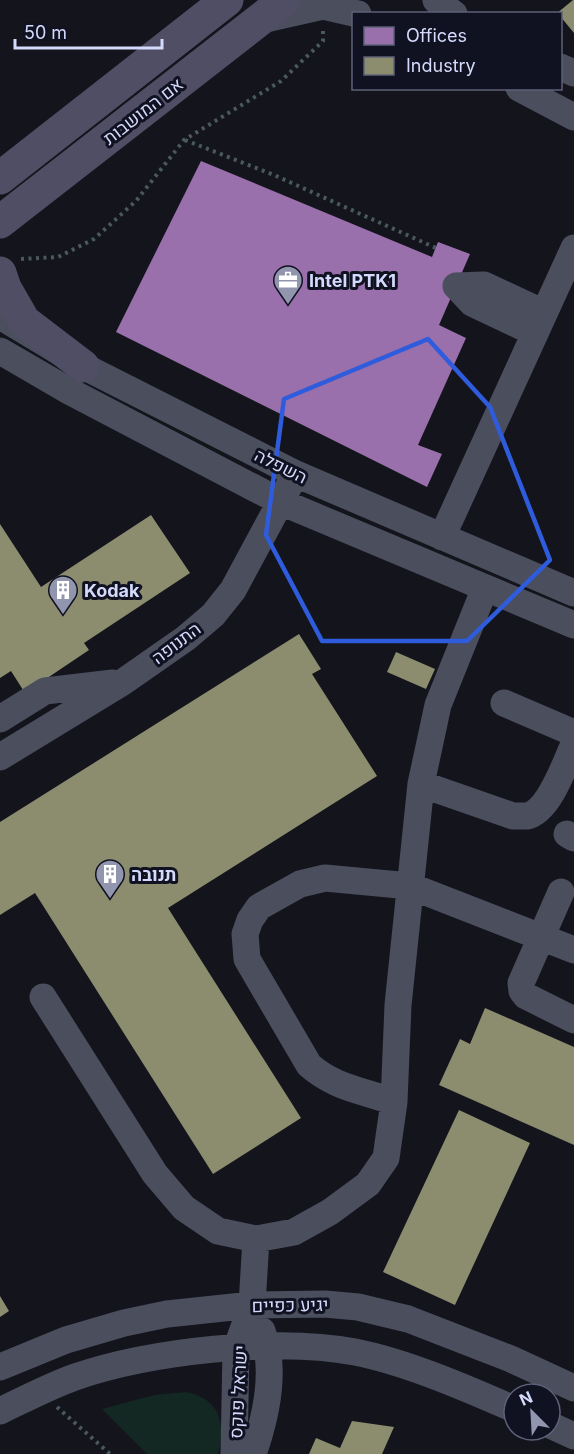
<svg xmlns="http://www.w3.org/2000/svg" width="574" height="1454" viewBox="0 0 574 1454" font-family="Inter,Heebo,sans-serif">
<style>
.green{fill:#132823}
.offices{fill:#9970ab}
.industry{fill:#8c8c6e}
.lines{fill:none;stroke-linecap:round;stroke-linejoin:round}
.path{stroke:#4a595e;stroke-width:4;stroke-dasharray:3 4.5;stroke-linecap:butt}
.minor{stroke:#4a4e5d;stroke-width:27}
.major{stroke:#504e64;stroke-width:33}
.marked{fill:none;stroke:#2f5cdc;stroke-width:4.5;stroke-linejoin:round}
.labels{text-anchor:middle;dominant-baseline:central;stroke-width:6;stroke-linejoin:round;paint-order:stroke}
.street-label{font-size:18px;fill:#d4dafb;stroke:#101121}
.poi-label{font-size:18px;font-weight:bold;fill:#d4dafb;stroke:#101121;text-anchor:start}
</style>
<rect width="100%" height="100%" fill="#14141d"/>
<path class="green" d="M 186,1392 C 220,1399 226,1423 218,1454 L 147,1454 L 102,1409 L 154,1395 Z"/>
<path class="offices" d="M 201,161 L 432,257 L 438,242 L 470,254 L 439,325 L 466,338 L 418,445 L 442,454 L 427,487 L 116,332 Z"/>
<path class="industry" d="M 573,0 L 574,0 L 574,33 L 560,16 L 560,14 L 556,14 Z
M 151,515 L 190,573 L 84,643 L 89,650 L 25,693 L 11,671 L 0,678 L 0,524 L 41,587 Z
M 299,634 L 321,669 L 312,674 L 377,776 L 168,908 L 301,1118 L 213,1174 L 35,893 L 0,915 L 0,822 Z
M 396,652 L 435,669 L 426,689 L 387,672 Z
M 485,1008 L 574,1047 L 574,1145 L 439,1085 L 460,1039 L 470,1044 Z
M 459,1110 L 530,1143 L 455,1305 L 383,1272 Z
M 0,1296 L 9,1311 L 0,1317 Z
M 352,1421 L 394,1427 L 382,1454 L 309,1454 L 316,1438 L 340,1448 Z"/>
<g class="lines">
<path class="path" d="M 185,140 L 274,175 L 436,248
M 21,259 L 58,257 L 94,239 L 136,201 L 184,140 L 281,81 L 323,41 L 323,27
M 57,1407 L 110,1454"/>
<path class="minor" d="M 436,0 L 454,14
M 261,20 L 323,6 L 358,14
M 560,67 L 574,73
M 519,88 L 574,117
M 456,286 L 484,285 L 544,313
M 456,286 L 472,303 L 535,333
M 0,316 L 83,366 L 296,474 L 574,593
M 0,351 L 69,391 L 281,502 L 574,625
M 442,537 L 574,248
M 504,703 L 574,733
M 0,719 L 45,691 L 113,683
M 0,757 L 123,682 L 186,638 L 213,615 L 233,590 L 289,486
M 421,784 L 513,816 C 517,816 523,816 527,816 C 550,811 565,763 574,744
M 567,834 L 574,838
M 561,892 L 521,983 L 522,991 L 526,996 L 574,1020
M 43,997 L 155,1174 L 184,1208 L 218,1231 L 256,1239 L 294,1232 L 330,1212 L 368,1184 L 386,1158 L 394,1102 L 398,1005 L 421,784 L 438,705 L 485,588
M 394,1102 C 362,1090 335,1088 309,1065 L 247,959 L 245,934 L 250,920 L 259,907 L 300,884 L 325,878 L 410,886 L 574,950
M 0,1367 L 66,1340 L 124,1323 L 167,1314 L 252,1305 L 325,1304 L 358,1307 L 408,1319 L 511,1359 L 574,1388
M 0,1411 C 25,1399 50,1386 75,1377 C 151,1351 277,1337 355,1352 C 406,1362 466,1388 514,1409
M 550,1425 L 574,1436
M 234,1454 L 236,1349 L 252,1305 L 256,1239
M 253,1454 C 266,1417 277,1369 262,1331"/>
<path class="major" d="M 0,178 L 227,0
M 0,222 L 285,0
M 0,273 L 5,288 L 24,321 L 83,366"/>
</g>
<path class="marked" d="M 428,339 L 490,407 L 550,560 L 467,641 L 322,641 L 266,535 L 284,399 Z"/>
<defs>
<g id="office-pin" transform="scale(1.5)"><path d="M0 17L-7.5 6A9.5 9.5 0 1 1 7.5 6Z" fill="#9195ad" stroke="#101121"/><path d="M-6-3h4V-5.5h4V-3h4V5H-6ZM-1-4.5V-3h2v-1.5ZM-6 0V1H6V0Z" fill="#fff"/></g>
<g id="building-pin" transform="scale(1.5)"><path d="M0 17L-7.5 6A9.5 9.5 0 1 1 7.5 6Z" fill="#9195ad" stroke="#101121"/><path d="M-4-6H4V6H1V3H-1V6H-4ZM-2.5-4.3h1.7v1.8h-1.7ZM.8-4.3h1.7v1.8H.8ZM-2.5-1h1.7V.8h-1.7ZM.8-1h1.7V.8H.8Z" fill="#fff"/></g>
</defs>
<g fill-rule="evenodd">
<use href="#office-pin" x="288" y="280"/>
<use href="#building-pin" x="63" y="590"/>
<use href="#building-pin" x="110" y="874"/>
</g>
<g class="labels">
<g class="street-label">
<text transform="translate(143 111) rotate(-38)">אם המושבות</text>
<text transform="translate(281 466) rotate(26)">השפלה</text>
<text transform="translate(176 643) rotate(-37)">התנופה</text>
<text transform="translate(290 1305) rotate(-1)">יגיע כפיים</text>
<text transform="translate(238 1392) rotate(-87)">ישראל פוקס</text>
</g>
<g class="poi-label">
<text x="309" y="280">Intel PTK1</text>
<text x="84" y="590">Kodak</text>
<text x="131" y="874">תנובה</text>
</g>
</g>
<rect x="352" y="12" width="210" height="78" fill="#101121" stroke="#5e6178" stroke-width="1.5"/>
<rect x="364" y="27" width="30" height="18" fill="#9970ab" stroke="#5e6178" stroke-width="1.5"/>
<text x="406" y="42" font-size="18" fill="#d4dafb">Offices</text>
<rect x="364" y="57" width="30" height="18" fill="#8c8c6e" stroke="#5e6178" stroke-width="1.5"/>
<text x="406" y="72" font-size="18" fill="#d4dafb">Industry</text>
<g transform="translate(532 1412) rotate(336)"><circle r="28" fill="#101121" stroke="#5e6178" stroke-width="1.5"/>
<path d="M0-4.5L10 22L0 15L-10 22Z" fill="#9195ad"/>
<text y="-9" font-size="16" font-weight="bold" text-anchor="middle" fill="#d4dafb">N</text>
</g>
<path d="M15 39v9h147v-9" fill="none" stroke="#d4dafb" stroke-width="3"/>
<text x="24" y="39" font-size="18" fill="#d4dafb" stroke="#101121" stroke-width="4.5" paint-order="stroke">50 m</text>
</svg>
